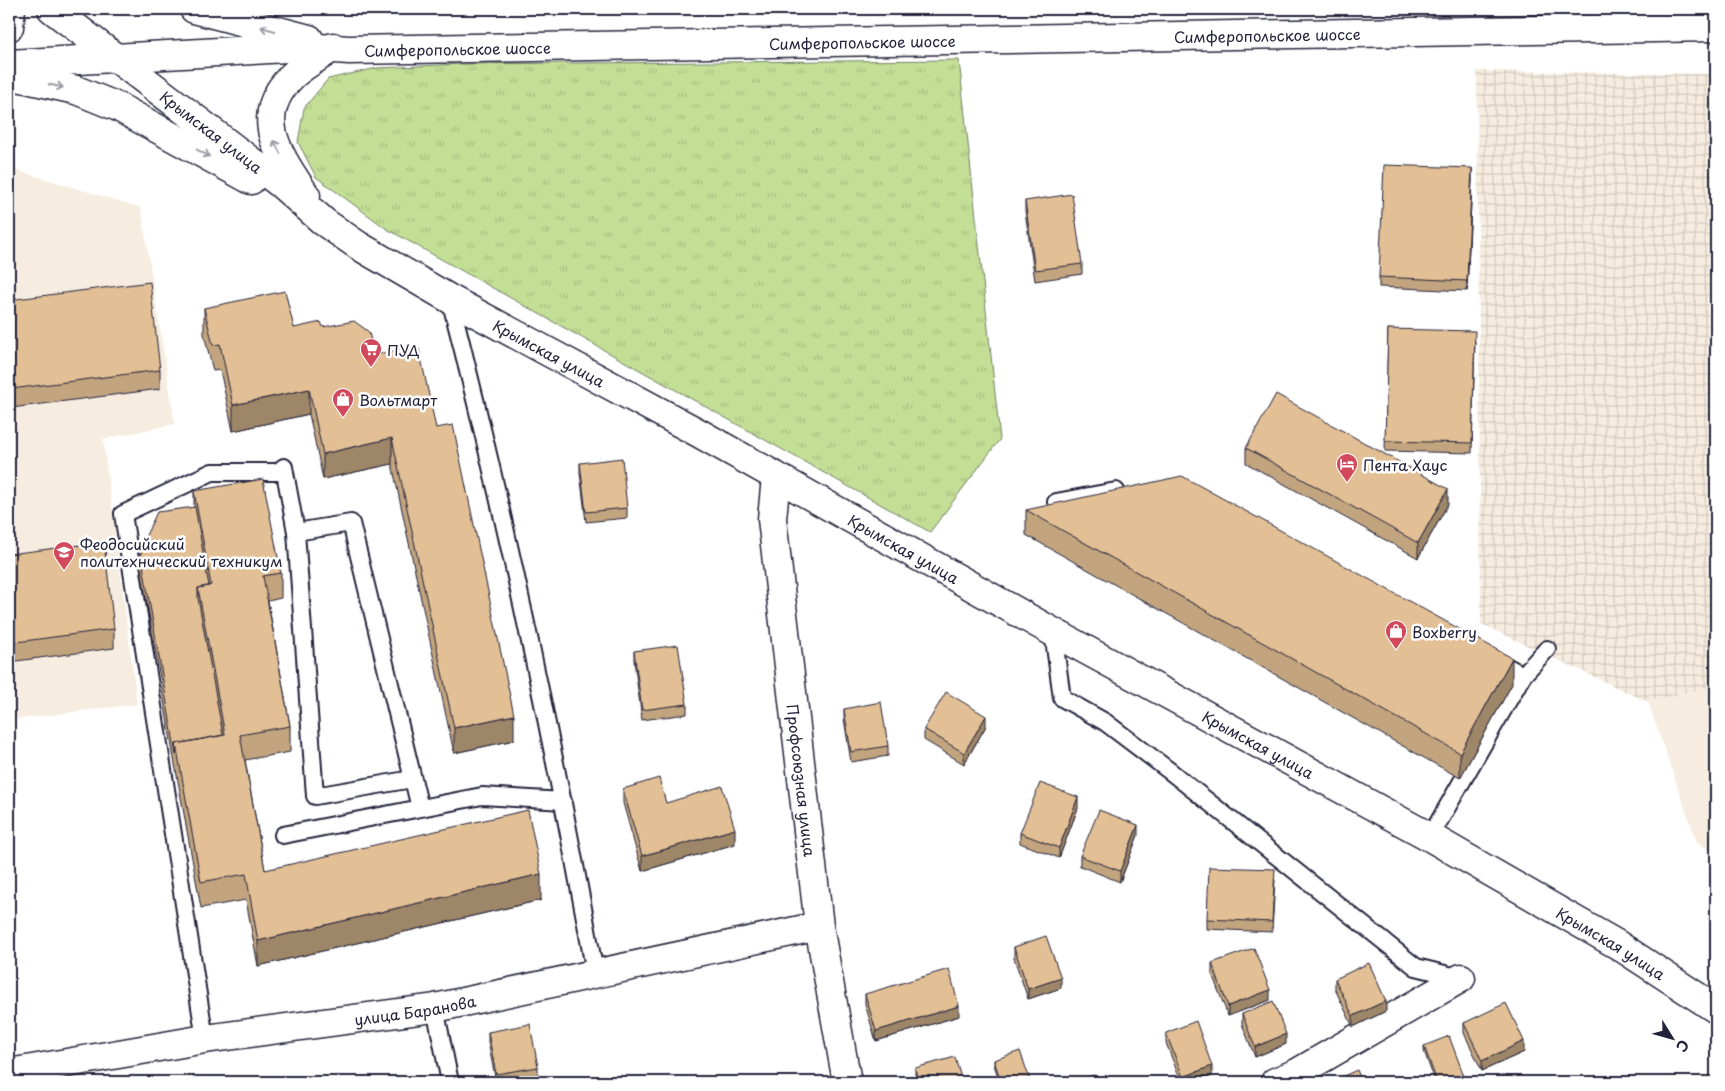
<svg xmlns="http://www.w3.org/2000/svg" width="1725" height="1091" viewBox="0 0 1725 1091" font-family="'Playpen Sans',sans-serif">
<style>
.built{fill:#f6ecdf}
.industrial{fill:url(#industrial-grid)}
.park{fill:url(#park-tufts);stroke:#728068}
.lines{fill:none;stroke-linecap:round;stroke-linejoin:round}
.lane-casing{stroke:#22223b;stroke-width:20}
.street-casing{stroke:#22223b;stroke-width:31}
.secondary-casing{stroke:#22223b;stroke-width:31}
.lane{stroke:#fff;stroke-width:16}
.street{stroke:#fff;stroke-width:28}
.secondary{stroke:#fff;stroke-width:28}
.wall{fill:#c2a47f;stroke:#22223b}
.shaded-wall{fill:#9e8668;stroke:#22223b}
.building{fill:#e2bf94;stroke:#22223b}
.oneway{stroke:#9c9ca7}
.labels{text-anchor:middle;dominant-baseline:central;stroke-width:5;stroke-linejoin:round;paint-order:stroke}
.street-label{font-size:15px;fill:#22223b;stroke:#fff}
.poi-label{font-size:15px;fill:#22223b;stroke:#fff;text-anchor:start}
</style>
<defs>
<pattern id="industrial-grid" width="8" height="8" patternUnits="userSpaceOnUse" patternTransform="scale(1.25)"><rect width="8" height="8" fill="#f6ecdf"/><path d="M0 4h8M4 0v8" fill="none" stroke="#d3cac0"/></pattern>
<pattern id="park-tufts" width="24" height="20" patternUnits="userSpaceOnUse" patternTransform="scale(1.25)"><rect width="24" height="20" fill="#c3de95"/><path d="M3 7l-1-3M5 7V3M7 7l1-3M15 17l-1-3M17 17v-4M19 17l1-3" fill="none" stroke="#a7be81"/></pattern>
</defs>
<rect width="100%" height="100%" fill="#fff"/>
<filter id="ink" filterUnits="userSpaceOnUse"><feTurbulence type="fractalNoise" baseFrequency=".02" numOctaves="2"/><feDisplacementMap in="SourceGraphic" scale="10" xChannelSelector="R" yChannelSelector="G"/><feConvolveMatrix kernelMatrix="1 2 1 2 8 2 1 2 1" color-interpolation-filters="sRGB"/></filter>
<g filter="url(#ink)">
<path class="built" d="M 9,168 L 141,208 L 175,424 L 103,439 L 137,704 L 9,720 Z
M 1716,685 L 1716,854 L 1697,842 L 1648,702 Z"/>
<path class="industrial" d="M 1477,71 L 1716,74 L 1716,685 L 1648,702 L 1481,624 Z"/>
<path class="park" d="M 959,60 L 1000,439 L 930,532 L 387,229 L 316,177 L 298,142 L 304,108 L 328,79 L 377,68 L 463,64 Z"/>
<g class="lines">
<g class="lane-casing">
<path id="lane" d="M 450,299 C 507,521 554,747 595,973
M 1056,502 L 1116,491
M 1053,632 L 1062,698 L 1105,722 L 1171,772 L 1416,967 L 1461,978
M 1523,675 L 1547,649
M 412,779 L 315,796 L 296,532 L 351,523 L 420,808
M 283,835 L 482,796 L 563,801
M 1430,837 L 1523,675 L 1493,659
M 435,1008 L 450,1082
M 205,1039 L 123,514 L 212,472 L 278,472 L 284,467 L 296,532"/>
</g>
<g class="street-casing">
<g id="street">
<path id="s1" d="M 776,477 L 772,519 L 819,926 L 847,1082"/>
<path id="s2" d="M 9,1073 L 205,1039 L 435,1008 L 819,926"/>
<path d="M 1275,1082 L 1297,1073 L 1461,978"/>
</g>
</g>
<g class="secondary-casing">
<g id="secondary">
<path id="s3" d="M 52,9 L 282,185 L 324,222 L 359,246 L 450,299 L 697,432 L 1053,632 L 1430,837 L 1618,945 L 1716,1009"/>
<path d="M 194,9 L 309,39"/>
<path d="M 9,27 L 11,9"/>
<path id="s4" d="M 9,64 L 304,47 L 349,50 L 1716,27"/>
<path d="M 9,75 L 76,90 L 118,107 L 251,180"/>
<path d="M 306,196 C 280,156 250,118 292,76 C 303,65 320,57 333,47"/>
</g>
</g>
<use href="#lane" class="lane"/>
<use href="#street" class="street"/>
<use href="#secondary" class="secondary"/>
</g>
<path class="wall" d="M 1472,179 L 1467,291 L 1379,287 L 1379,277 Z
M 1025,201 L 1082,264 L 1082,274 L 1035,281 L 1025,211 Z
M 9,300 L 160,370 L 160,389 L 11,408 L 10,398 L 9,398 Z
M 204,308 L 294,328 L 323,327 L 374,355 L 436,428 L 514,740 L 454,753 L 392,464 L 323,479 L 309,414 L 233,431 L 220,370 L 213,371 L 204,334 Z
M 1388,329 L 1475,341 L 1472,453 L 1385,451 Z
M 1246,448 L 1448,504 L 1418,558 L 1246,463 Z
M 580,463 L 627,508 L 627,518 L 586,522 L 580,473 Z
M 194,491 L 281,573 L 281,598 L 268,601 L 290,726 L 290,752 L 245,760 L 265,870 L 541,900 L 258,966 L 246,900 L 201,908 L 176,770 L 140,563 L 140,548 L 194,507 Z
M 1026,510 L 1512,684 L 1460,778 L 1026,535 Z
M 9,554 L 114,629 L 114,648 L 9,662 Z
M 634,651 L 687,704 L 687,714 L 642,720 L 634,661 Z
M 844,709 L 888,746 L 888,756 L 851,762 L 844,719 Z
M 986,726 L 964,764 L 924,740 L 924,729 Z
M 623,789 L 666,803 L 735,844 L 642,871 L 623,803 Z
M 1078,808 L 1059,858 L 1020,843 L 1020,833 Z
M 1138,835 L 1120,882 L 1080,866 L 1080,856 Z
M 1275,880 L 1272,932 L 1207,929 L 1207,919 Z
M 1014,947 L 1061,988 L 1028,999 L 1014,958 Z
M 1212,963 L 1270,1000 L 1228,1016 L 1212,974 Z
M 1335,979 L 1386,1011 L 1353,1027 L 1335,989 Z
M 865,994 L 959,1016 L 876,1041 L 865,1004 Z
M 1242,1014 L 1286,1044 L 1255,1057 L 1242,1024 Z
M 1464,1023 L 1524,1052 L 1482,1071 L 1464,1033 Z
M 488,1032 L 538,1067 L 538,1077 L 509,1082 L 496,1082 L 488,1042 Z
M 1166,1033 L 1212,1076 L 1197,1082 L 1181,1082 L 1166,1043 Z
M 1424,1046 L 1464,1081 L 1460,1082 L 1435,1082 L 1424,1051 Z
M 994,1060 L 1030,1082 L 1000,1082 L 994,1065 Z
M 915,1068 L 962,1082 L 916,1082 L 915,1079 Z"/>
<path class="shaded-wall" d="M 1472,168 L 1472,179 L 1467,291 L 1467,281 Z
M 309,389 L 309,414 L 233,431 L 233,405 Z
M 392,438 L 392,464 L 323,479 L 323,454 Z
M 1448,489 L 1448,504 L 1418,558 L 1418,543 Z
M 1512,658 L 1512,684 L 1460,778 L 1460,753 Z
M 514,715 L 514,740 L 454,753 L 454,728 Z
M 986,716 L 986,726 L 964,764 L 964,753 Z
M 1078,797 L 1078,808 L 1059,858 L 1059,848 Z
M 1138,825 L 1138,835 L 1120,882 L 1120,871 Z
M 735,829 L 735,844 L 642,871 L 642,856 Z
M 541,874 L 541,900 L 258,966 L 258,941 Z
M 1061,978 L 1061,988 L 1028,999 L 1028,989 Z
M 1270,990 L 1270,1000 L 1228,1016 L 1228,1006 Z
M 1386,1001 L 1386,1011 L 1353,1027 L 1353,1016 Z
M 959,1006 L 959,1016 L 876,1041 L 876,1031 Z
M 1286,1034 L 1286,1044 L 1255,1057 L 1255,1047 Z
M 1524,1041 L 1524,1052 L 1482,1071 L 1482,1061 Z
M 1212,1066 L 1212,1076 L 1197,1082 L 1183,1082 L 1183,1077 Z
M 1464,1076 L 1464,1081 L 1460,1082 L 1446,1082 Z"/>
<path class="building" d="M 1384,165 L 1472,168 L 1467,281 L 1379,277 Z
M 1072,194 L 1082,264 L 1035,270 L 1025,201 Z
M 150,282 L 160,370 L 11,389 L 10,379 L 9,379 L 9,300 Z
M 285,291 L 294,328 L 321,322 L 323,327 L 354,321 L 369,332 L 374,355 L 411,347 L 419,349 L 436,428 L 453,425 L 514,715 L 454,728 L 392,438 L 323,454 L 309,389 L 233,405 L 220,344 L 213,345 L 204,308 Z
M 1388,329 L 1475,331 L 1472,443 L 1385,441 Z
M 1276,394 L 1448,489 L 1418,543 L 1246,448 Z
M 622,458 L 627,508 L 586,512 L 580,463 Z
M 1182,476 L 1512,658 L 1460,753 L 1026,510 Z
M 263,479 L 281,573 L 263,576 L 290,726 L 240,735 L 265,870 L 528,810 L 541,874 L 258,941 L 246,874 L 201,882 L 176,744 L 225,735 L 198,588 L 211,585 L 194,491 Z
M 195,507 L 209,586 L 198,588 L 198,598 L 223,735 L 176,744 L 176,755 L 140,548 L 157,512 Z
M 104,542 L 114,629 L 9,643 L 9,554 Z
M 678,645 L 687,704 L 642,710 L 634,651 Z
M 946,692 L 986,716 L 964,753 L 924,729 Z
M 881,702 L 888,746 L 851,752 L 844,709 Z
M 659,778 L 666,803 L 722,786 L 735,829 L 642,856 L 623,789 Z
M 1040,783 L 1078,797 L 1059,848 L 1020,833 Z
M 1099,810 L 1138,825 L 1120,871 L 1080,856 Z
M 1209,867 L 1275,869 L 1272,922 L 1207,919 Z
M 1046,936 L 1061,978 L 1028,989 L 1014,947 Z
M 1254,948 L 1270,990 L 1228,1006 L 1212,963 Z
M 1369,963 L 1386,1001 L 1353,1016 L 1335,979 Z
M 949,969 L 959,1006 L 876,1031 L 865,994 Z
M 1273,1001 L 1286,1034 L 1255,1047 L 1242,1014 Z
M 1506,1003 L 1524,1041 L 1482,1061 L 1464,1023 Z
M 1196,1021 L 1212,1066 L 1183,1077 L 1166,1033 Z
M 530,1024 L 538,1067 L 496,1074 L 488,1032 Z
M 1449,1036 L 1464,1076 L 1446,1082 L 1437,1082 L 1424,1046 Z
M 1020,1051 L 1030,1080 L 1023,1082 L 1001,1082 L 994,1060 Z
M 955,1057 L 962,1082 L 918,1082 L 915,1068 Z
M 1357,1070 L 1362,1082 L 1330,1082 Z
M 1094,1075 L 1096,1082 L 1071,1082 Z
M 395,1077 L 397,1082 L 372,1082 Z"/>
<defs><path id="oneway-shaft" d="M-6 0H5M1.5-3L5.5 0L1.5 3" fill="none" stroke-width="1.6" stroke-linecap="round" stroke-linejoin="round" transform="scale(1.25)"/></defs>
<g class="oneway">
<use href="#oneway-shaft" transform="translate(268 29) rotate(-165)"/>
<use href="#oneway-shaft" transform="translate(56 86) rotate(12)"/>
<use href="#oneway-shaft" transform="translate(277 147) rotate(-118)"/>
<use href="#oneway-shaft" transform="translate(203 153) rotate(29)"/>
</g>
</g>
<defs>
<g id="supermarket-pin" transform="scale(1.125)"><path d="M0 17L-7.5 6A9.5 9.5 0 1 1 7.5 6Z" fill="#d1495b" stroke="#fff"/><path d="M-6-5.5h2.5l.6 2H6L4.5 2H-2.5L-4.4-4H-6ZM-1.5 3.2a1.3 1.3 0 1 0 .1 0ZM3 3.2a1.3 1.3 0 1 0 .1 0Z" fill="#fff"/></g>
<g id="shop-pin" transform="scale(1.125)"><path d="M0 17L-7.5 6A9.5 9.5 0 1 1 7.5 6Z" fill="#d1495b" stroke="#fff"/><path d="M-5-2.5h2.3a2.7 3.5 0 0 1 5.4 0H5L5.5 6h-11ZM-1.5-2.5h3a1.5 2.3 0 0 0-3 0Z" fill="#fff"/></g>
<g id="hotel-pin" transform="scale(1.125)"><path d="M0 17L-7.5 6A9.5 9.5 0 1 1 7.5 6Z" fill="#d1495b" stroke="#fff"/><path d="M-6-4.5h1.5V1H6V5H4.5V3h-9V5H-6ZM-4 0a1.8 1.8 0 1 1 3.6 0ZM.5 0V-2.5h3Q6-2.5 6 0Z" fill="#fff"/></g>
<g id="university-pin" transform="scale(1.125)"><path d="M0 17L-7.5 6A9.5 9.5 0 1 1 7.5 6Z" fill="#d1495b" stroke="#fff"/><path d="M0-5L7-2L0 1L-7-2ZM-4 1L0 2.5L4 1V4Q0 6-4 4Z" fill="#fff"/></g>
</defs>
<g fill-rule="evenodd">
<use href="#supermarket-pin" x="371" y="349"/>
<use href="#shop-pin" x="343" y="399"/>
<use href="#hotel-pin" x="1347" y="464"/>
<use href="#university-pin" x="64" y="552"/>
<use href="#shop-pin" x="1396" y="631"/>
</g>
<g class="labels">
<g class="street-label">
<text stroke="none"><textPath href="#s4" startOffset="1259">Симферопольское шоссе</textPath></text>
<text stroke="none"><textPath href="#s4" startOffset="854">Симферопольское шоссе</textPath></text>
<text stroke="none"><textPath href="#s4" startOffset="449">Симферопольское шоссе</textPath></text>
<text stroke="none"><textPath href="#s3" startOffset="201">Крымская улица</textPath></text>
<text stroke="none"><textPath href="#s3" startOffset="606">Крымская улица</textPath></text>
<text stroke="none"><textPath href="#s3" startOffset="1011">Крымская улица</textPath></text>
<text stroke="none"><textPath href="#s3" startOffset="1416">Крымская улица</textPath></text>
<text stroke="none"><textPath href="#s1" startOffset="305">Профсоюзная улица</textPath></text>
<text stroke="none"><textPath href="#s3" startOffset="1821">Крымская улица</textPath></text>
<text stroke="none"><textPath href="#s2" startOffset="411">улица Баранова</textPath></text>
</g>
<g class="poi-label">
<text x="387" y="349">ПУД</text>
<text x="359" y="399">Вольтмарт</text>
<text x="1363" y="464">Пента Хаус</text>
<text x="80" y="543">Феодосийский<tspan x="80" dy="17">политехнический техникум</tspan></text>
<text x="1412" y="631">Boxberry</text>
</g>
</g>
<rect width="1725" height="1091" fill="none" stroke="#fff" stroke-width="30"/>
<rect x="15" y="15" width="1695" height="1061" fill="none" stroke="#22223b" stroke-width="2" filter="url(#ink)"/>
<g transform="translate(1672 1038) rotate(127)" stroke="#ffffff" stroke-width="4" paint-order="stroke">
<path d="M0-4L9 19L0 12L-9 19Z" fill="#22223b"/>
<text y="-8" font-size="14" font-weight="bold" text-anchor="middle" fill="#22223b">С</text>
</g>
</svg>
